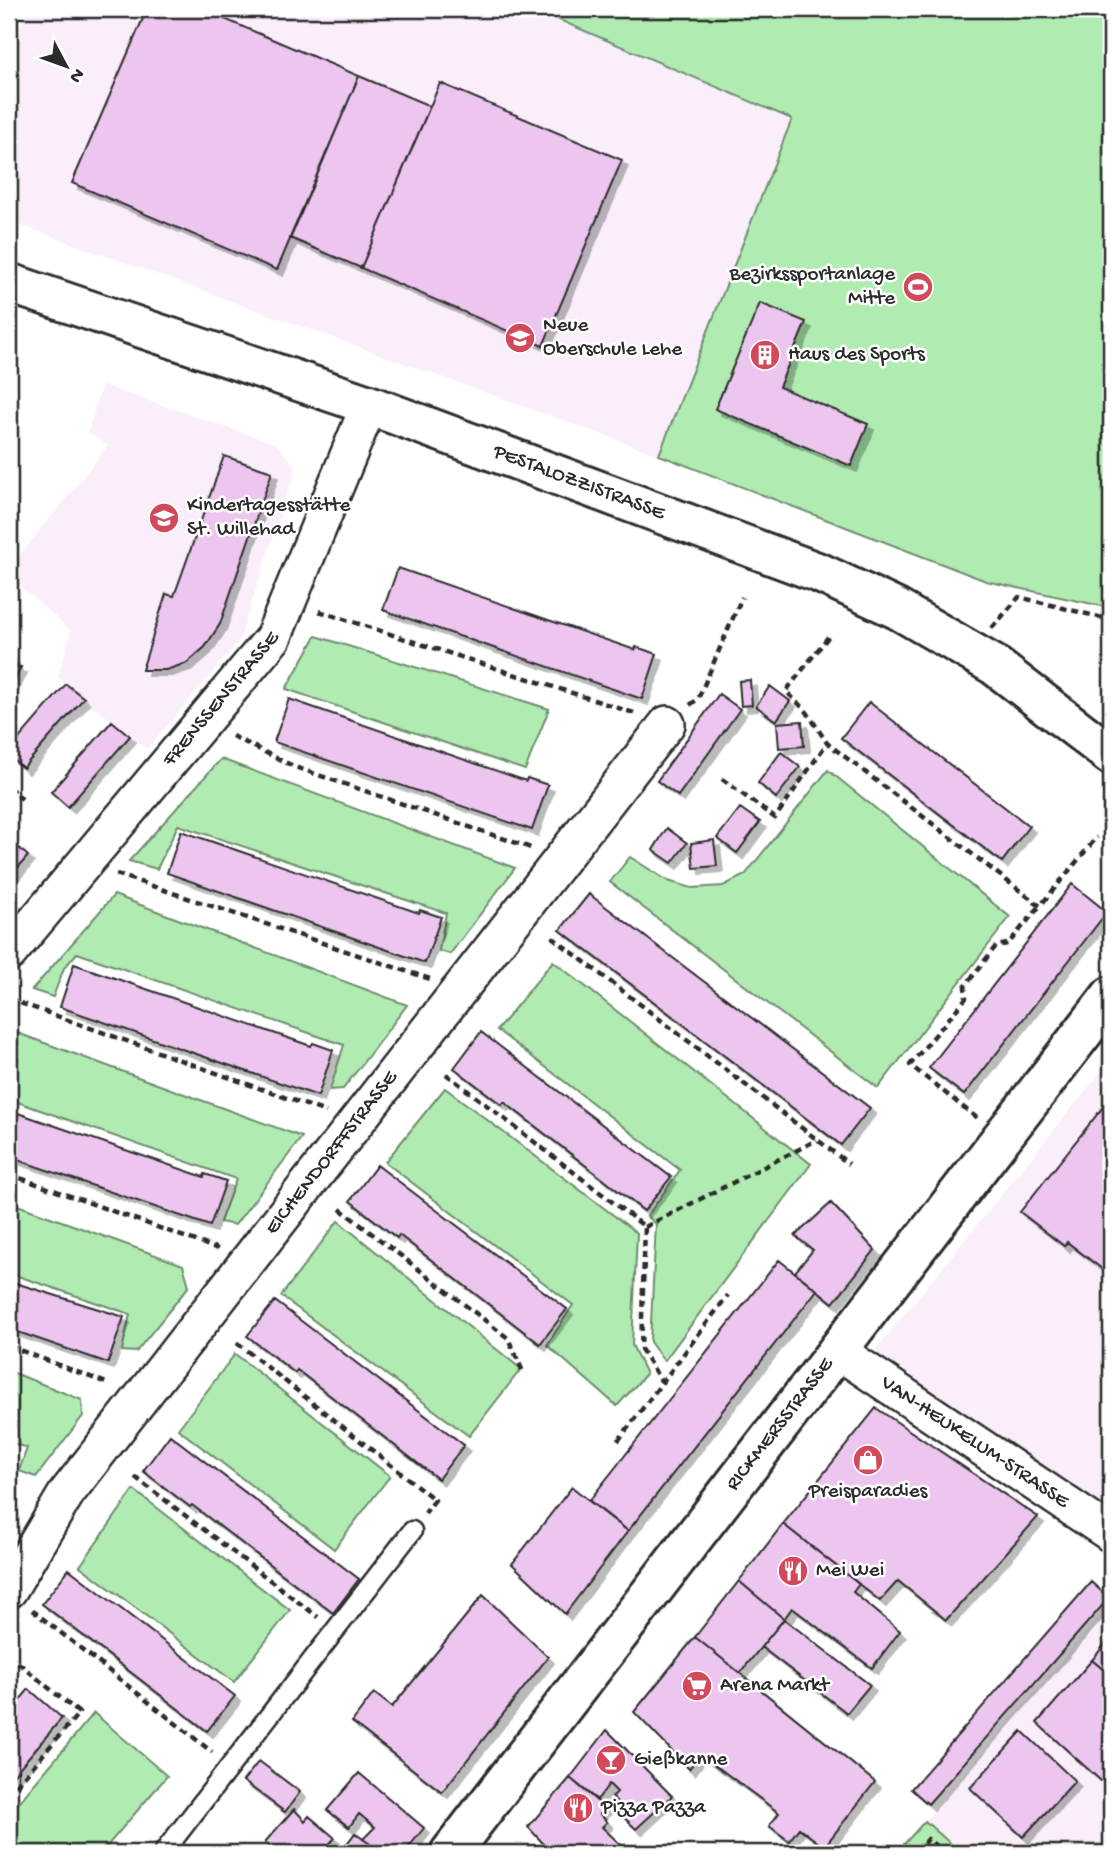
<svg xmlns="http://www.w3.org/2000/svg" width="1120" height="1862" viewBox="0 0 1120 1862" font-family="'Gochi Hand',sans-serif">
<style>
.built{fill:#f9eefa}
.green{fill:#b0ecb2;stroke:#6e8c6e;stroke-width:2}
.building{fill:#ecc6ef;stroke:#2b2b2b;stroke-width:2;filter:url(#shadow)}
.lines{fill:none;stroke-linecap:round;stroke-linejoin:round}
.lane-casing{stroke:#2b2b2b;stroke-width:23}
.street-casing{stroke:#2b2b2b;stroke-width:40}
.secondary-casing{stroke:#2b2b2b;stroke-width:44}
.path{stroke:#2b2b2b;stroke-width:4.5;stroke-dasharray:7 5;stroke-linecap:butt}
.lane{stroke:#fff;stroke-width:18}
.street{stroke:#fff;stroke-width:35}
.secondary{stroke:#fff;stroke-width:38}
.labels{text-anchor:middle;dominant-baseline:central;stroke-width:5;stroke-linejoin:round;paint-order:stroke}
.poi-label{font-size:21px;fill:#2b2b2b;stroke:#fff;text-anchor:start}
.street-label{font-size:21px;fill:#2b2b2b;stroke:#fff}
</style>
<defs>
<filter id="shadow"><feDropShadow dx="6" dy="6" stdDeviation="0" flood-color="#0004"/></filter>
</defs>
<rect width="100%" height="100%" fill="#fff"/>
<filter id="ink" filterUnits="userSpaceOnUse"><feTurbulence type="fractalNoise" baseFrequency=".0143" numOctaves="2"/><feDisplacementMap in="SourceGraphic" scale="14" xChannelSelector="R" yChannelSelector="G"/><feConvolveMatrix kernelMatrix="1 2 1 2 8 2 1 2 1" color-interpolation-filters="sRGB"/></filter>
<g filter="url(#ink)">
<path class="built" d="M 27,9 L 563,9 L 559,20 L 792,119 L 659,455 L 9,221 L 9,53 Z
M 102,385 L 276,444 L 296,467 L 239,641 L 147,749 L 58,678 L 71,631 L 9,576 L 9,569 L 108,446 L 88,432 Z
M 1111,1060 L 1111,1513 L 872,1354 Z
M 1111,1602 L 1111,1853 L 961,1853 L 925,1821 Z"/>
<path class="green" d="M 563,9 L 1111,9 L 1111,608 L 986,581 L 659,455 L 792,119 L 559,20 Z
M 316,636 L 549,709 L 525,770 L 286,689 Z
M 221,759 L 515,868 L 450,954 L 439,951 L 446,913 L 178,825 L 157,869 L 129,861 Z
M 828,770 L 1010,917 L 878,1088 L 610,882 L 630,857 L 668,881 L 692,888 L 723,886 L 745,875 Z
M 114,895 L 407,1005 L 343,1089 L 330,1090 L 344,1045 L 77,953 L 64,968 L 53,997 L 32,990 Z
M 553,961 L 811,1164 L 664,1361 L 650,1342 L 656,1224 L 647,1216 L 680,1170 L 497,1030 Z
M 9,1030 L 302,1137 L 235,1225 L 220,1222 L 236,1179 L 9,1099 Z
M 445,1088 L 637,1233 L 632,1345 L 646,1374 L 617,1406 L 547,1345 L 573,1305 L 385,1162 Z
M 9,1202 L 183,1265 L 189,1286 L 136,1352 L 122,1351 L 130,1314 L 9,1273 Z
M 338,1221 L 521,1369 L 469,1436 L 281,1296 Z
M 235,1354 L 390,1476 L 334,1549 L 178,1429 Z
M 9,1371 L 82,1400 L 83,1416 L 36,1477 L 19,1471 L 27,1448 L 9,1442 Z
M 134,1490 L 290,1610 L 234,1682 L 80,1566 Z
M 94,1713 L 167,1776 L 101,1853 L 9,1853 L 9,1814 Z
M 925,1821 L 961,1853 L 896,1853 Z"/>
<path class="building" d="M 147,9 L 201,9 L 359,76 L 277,270 L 72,183 Z
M 359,76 L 430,106 L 361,268 L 290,238 Z
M 440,83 L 622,160 L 543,346 L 361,268 Z
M 760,303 L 806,322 L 779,387 L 868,424 L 851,466 L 715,409 Z
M 224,456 L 272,472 L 220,624 L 205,647 L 187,663 L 166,670 L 142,670 L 166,594 L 174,596 Z
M 398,568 L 635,650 L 636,647 L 657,654 L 642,699 L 383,610 Z
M 9,651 L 17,667 L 21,667 L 11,688 L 12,693 L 9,690 Z
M 750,680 L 752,705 L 741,706 L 739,681 Z
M 66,684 L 84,698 L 23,768 L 9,756 L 9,750 Z
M 770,686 L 790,701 L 776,721 L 756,706 Z
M 719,694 L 740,709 L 678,796 L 657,781 Z
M 289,699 L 526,781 L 527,778 L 548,785 L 532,830 L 274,742 Z
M 869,702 L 1029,826 L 1002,862 L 841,738 Z
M 112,721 L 130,736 L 68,807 L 51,792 Z
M 802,721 L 804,746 L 779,748 L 777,723 Z
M 781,752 L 800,767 L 776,798 L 758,783 Z
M 740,808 L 760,822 L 737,853 L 717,838 Z
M 667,828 L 687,843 L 672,863 L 653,850 Z
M 181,831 L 419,913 L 420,910 L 441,917 L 425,963 L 167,873 Z
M 9,839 L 28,856 L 9,878 Z
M 714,840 L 717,866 L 694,868 L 691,843 Z
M 1072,884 L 1107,912 L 964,1095 L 929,1068 Z
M 589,894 L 870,1108 L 841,1145 L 560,930 Z
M 74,964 L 311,1046 L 313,1043 L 333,1050 L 318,1096 L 60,1007 Z
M 481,1032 L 671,1177 L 644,1211 L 504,1102 L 502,1105 L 454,1068 Z
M 1111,1097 L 1111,1276 L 1067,1242 L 1064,1246 L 1020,1212 Z
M 9,1110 L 204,1177 L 205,1174 L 226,1181 L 210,1226 L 9,1157 Z
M 377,1165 L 567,1309 L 540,1344 L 399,1235 L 397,1238 L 350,1201 Z
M 831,1203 L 875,1250 L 833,1303 L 795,1272 L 813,1250 L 795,1236 Z
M 779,1260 L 817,1290 L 628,1531 L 589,1501 Z
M 9,1281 L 124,1317 L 108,1363 L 9,1329 Z
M 275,1301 L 464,1445 L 438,1479 L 297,1370 L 295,1373 L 247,1336 Z
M 876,1408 L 1038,1517 L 946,1620 L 898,1581 L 880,1601 L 783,1524 Z
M 170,1435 L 359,1579 L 333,1613 L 192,1505 L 190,1507 L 143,1471 Z
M 572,1487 L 628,1531 L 565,1614 L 512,1564 Z
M 783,1524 L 859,1584 L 853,1592 L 900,1631 L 872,1668 L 792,1608 L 784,1619 L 739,1581 Z
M 69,1569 L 235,1696 L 207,1731 L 42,1604 Z
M 739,1581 L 784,1619 L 740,1673 L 695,1637 Z
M 1091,1582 L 1109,1598 L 928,1804 L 911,1789 Z
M 483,1595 L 548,1657 L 442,1792 L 352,1722 L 374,1693 L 392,1707 Z
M 784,1619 L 870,1685 L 847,1713 L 761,1647 Z
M 695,1637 L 875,1782 L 824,1847 L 799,1828 L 789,1841 L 769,1826 L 779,1813 L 700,1754 L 689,1769 L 634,1712 Z
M 1111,1637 L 1111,1676 L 1092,1660 Z
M 1092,1660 L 1111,1676 L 1111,1790 L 1037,1723 Z
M 29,1689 L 62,1718 L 9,1780 L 9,1713 Z
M 607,1730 L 672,1796 L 636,1829 L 615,1809 L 620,1805 L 612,1797 L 617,1792 L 609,1784 L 597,1800 L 570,1778 Z
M 1022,1731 L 1075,1781 L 1023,1837 L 970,1788 Z
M 259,1761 L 300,1792 L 285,1812 L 243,1781 Z
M 359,1773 L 424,1828 L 404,1853 L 383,1853 L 363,1839 L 375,1827 L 359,1814 L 349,1827 L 327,1810 Z
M 570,1778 L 605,1808 L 600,1814 L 607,1822 L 602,1827 L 621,1845 L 613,1853 L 552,1853 L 528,1827 Z
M 294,1809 L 305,1821 L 309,1816 L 335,1838 L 325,1848 L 332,1853 L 276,1853 L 265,1842 Z
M 355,1833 L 363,1839 L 383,1853 L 340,1853 Z"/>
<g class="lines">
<g class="lane-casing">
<path id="lane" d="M 163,1853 L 412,1531"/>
</g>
<g class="street-casing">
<g id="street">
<path id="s1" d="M 9,953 L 273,638 L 369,405"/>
<path id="s2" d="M 839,1352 L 1111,1534"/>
<path id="s3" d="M 9,1590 L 66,1494 L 667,724"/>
</g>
</g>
<g class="secondary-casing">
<g id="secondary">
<path id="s4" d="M 9,283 L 369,405 L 820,573 L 897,609 L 994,665 L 1111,755"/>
<path id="s5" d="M 450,1853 L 1111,996"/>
</g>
</g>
<path class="path" d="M 319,611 L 637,714
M 992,628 L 1019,597 L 1111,620
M 828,637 L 786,691 L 807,712 L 827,743 L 1040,906 L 1097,837
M 690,705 L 698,699 L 742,597
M 232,736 L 295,767 L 531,848
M 722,779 L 775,818 L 827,743
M 9,787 L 22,799
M 116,874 L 430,979
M 552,937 L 849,1164
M 9,999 L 326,1112
M 446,1074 L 645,1227 L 641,1349 L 661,1381
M 977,1118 L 910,1065 L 966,998 L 965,986 L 996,946 L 1008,944 L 1040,906
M 9,1174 L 218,1249
M 340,1209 L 508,1338 L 524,1374
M 645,1227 L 817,1140
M 237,1343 L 435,1500 L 425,1513
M 9,1346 L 109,1384
M 618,1441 L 728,1295
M 135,1477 L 318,1617
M 32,1610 L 212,1752
M 9,1655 L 79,1713 L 9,1794
M 916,1853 L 928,1839 L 944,1853"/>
<use href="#lane" class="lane"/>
<use href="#street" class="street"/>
<use href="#secondary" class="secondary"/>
</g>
</g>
<defs>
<g id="stadium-disc" transform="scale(1.575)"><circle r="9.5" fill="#d1495b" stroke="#fff"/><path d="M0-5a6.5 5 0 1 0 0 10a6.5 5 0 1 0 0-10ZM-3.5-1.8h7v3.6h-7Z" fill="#fff"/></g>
<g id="school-disc" transform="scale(1.575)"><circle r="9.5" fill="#d1495b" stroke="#fff"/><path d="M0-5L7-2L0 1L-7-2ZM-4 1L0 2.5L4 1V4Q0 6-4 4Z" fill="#fff"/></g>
<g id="building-disc" transform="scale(1.575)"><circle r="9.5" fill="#d1495b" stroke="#fff"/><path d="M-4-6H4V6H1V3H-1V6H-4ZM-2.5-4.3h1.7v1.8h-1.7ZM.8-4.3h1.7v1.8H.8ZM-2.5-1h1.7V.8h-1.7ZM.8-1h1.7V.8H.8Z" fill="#fff"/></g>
<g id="shop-disc" transform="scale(1.575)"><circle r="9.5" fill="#d1495b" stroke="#fff"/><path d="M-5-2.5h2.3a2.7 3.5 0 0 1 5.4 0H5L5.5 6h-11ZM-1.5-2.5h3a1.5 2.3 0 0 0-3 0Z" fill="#fff"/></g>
<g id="restaurant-disc" transform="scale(1.575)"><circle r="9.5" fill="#d1495b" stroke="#fff"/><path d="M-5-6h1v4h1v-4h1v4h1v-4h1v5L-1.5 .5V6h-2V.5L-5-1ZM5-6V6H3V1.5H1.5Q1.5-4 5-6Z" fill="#fff"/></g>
<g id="supermarket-disc" transform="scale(1.575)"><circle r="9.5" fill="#d1495b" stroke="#fff"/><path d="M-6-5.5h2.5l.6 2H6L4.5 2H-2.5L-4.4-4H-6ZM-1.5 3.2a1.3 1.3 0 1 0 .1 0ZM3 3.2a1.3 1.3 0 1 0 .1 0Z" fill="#fff"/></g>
<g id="bar-disc" transform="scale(1.575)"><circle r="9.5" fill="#d1495b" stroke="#fff"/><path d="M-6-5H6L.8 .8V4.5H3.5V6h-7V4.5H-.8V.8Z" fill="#fff"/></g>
</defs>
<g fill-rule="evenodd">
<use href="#stadium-disc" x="918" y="287"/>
<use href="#school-disc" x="520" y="338"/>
<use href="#building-disc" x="765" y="355"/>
<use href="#school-disc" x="164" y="518"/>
<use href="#shop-disc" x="868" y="1460"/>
<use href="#restaurant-disc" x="793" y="1571"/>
<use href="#supermarket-disc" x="697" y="1686"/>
<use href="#bar-disc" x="611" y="1760"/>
<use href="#restaurant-disc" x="578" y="1808"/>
</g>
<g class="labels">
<g class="poi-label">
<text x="895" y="275" text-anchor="end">Bezirkssportanlage<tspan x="895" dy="24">Mitte</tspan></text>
<text x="543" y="326">Neue<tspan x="543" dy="24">Oberschule Lehe</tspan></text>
<text x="788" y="355">Haus des Sports</text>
<text x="187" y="506">Kindertagesstätte<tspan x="187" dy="24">St. Willehad</tspan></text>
<text x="868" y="1492" text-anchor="middle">Preisparadies</text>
<text x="816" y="1571">Mei Wei</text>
<text x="720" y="1686">Arena Markt</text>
<text x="634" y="1760">Gießkanne</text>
<text x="601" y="1808">Pizza Pazza</text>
</g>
<g class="street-label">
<text stroke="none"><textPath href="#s4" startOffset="604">PESTALOZZISTRASSE</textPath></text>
<text stroke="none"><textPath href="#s1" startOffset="331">FRENSSENSTRASSE</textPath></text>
<text stroke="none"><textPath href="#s3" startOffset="544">EICHENDORFFSTRASSE</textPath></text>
<text stroke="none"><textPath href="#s5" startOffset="541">RICKMERSSTRASSE</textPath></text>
<text stroke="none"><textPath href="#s2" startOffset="163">VAN-HEUKELUM-STRASSE</textPath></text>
</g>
</g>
<rect width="1120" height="1862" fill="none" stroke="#fff" stroke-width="35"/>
<rect x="18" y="18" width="1085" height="1827" fill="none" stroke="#2b2b2b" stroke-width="2.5" filter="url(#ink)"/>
<g transform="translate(66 66) rotate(131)" stroke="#ffffff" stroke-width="5" paint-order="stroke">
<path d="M0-5L12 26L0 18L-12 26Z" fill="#2b2b2b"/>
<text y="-10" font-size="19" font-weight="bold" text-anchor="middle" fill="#2b2b2b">N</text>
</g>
</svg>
